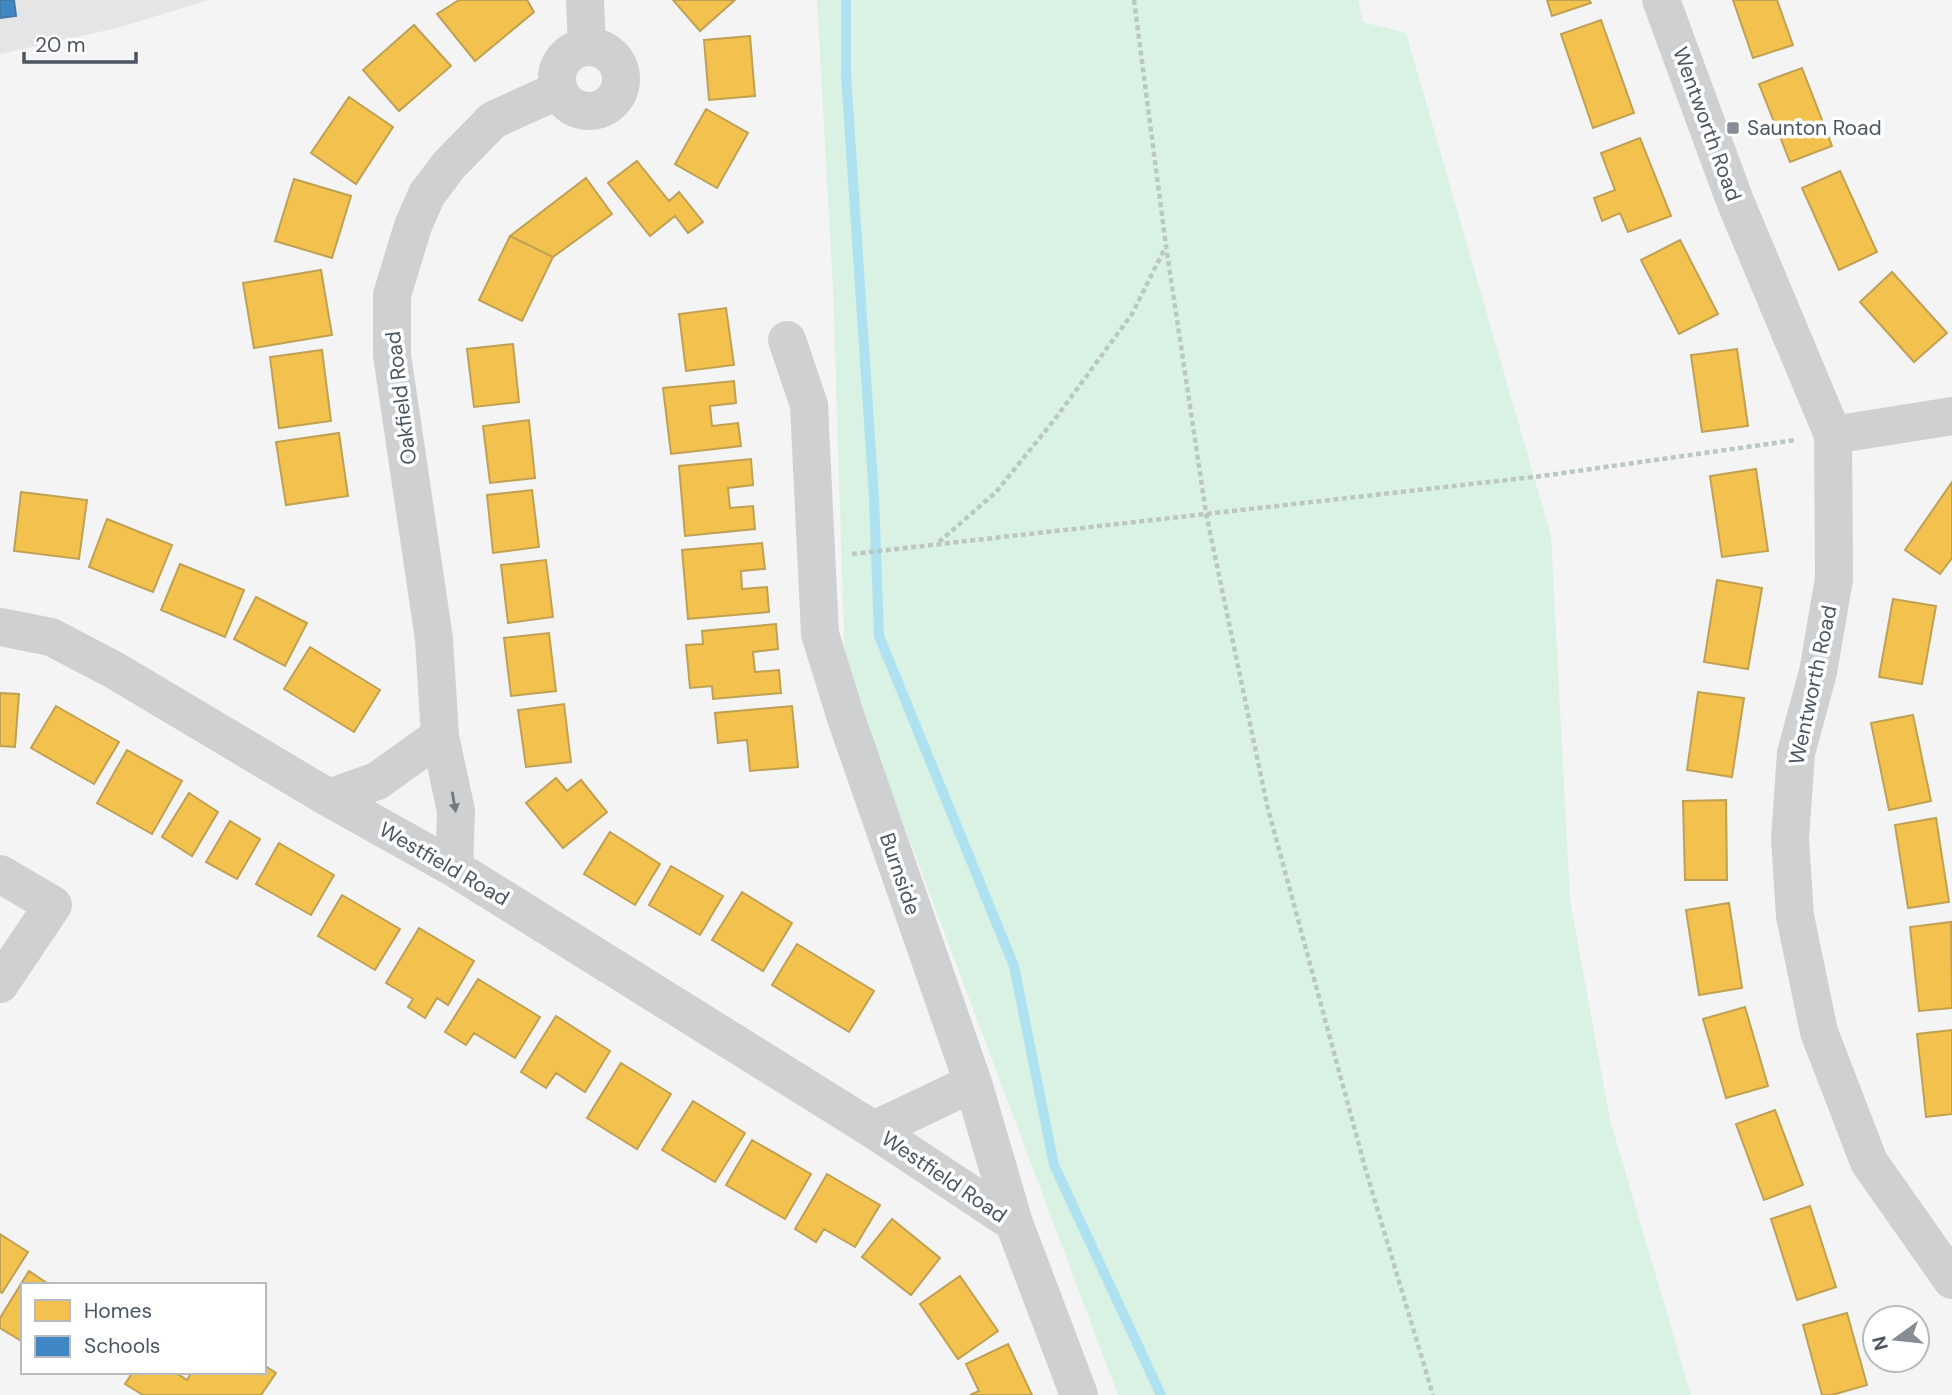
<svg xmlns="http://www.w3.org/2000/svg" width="1952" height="1395" viewBox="0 0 1952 1395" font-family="'DM Sans',sans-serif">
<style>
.education{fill:#e6e5e6}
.green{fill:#d9f2e3}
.homes{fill:#f2c14e;stroke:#c0a154;stroke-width:2}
.schools{fill:#3f88c5;stroke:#4279a7;stroke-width:2}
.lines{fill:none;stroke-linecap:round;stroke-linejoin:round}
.stream{stroke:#aee2f0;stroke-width:10}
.path{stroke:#bcc7c4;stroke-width:4.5;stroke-dasharray:5 3.5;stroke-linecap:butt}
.minor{stroke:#ced0d2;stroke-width:38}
.oneway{fill:#727b83}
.poi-dot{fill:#868d94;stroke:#fff;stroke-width:2.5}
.labels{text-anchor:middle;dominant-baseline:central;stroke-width:7;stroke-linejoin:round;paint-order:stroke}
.street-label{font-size:21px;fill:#4a5661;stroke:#fff}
.poi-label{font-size:21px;fill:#4a5661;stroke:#fff;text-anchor:start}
</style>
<rect width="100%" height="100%" fill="#f4f4f4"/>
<path class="education" d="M 0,0 L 209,0 L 117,28 L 0,54 Z"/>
<path class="green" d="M 817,0 L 1358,0 L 1363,22 L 1406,33 L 1551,536 L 1570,900 L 1610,1120 L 1691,1395 L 1118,1395 L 845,668 L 833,289 Z"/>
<path class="homes" d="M 459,0 L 527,0 L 534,12 L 475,61 L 437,14 Z
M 673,0 L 735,0 L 700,31 Z
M 1547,0 L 1589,0 L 1591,3 L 1552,16 Z
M 1733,0 L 1777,0 L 1793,45 L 1753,58 Z
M 1601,20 L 1634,113 L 1593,128 L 1561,34 Z
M 414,25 L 451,66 L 399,111 L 363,70 Z
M 750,36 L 755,96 L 709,100 L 704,40 Z
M 1802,68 L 1832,146 L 1790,162 L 1759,84 Z
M 349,97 L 393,127 L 356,184 L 311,153 Z
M 706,109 L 748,133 L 717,188 L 675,164 Z
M 1640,138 L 1671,216 L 1628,232 L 1620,213 L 1602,221 L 1594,198 L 1615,190 L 1601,153 Z
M 637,161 L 669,201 L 679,192 L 703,222 L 688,233 L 675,216 L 650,236 L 608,183 Z
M 1840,171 L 1877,252 L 1839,270 L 1802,188 Z
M 586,178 L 612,214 L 553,257 L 510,236 Z
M 294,179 L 351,196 L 332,258 L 275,241 Z
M 510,236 L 553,257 L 522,321 L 479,300 Z
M 1680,240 L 1718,314 L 1679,334 L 1641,260 Z
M 321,270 L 332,335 L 254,348 L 243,283 Z
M 1892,272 L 1947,333 L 1914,362 L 1860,302 Z
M 726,308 L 734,365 L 686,371 L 679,314 Z
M 513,344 L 519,402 L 474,407 L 467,349 Z
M 1737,349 L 1748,426 L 1702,432 L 1691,355 Z
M 322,350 L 331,421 L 279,428 L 270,357 Z
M 734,381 L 736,403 L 710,406 L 712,426 L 738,423 L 741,446 L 671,454 L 663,388 Z
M 529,420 L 535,478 L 490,483 L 483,426 Z
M 339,433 L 348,496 L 286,505 L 276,442 Z
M 751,459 L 753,485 L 728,488 L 730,508 L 753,506 L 755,529 L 685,536 L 679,466 Z
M 1756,469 L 1768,551 L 1722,557 L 1710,476 Z
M 1952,482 L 1952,558 L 1940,574 L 1905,550 Z
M 532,490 L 539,547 L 493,553 L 487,495 Z
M 21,492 L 87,500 L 79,559 L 14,551 Z
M 107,519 L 172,545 L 153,592 L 89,567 Z
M 762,543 L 765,569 L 741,571 L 742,589 L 767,587 L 769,612 L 688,619 L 682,550 Z
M 546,560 L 553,617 L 508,623 L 501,565 Z
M 180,564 L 244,590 L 225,637 L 161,610 Z
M 1717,580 L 1762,588 L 1748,669 L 1704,662 Z
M 256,597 L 307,623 L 285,666 L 234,639 Z
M 1893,599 L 1936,606 L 1922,684 L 1879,677 Z
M 776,624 L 778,649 L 753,652 L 755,672 L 779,670 L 781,693 L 713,699 L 712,686 L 690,688 L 686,645 L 703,644 L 702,631 Z
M 549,633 L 556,691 L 511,696 L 504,638 Z
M 310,647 L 380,690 L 354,732 L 284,689 Z
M 1698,692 L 1744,698 L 1732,777 L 1687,770 Z
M 0,693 L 19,694 L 15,747 L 0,746 Z
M 564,704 L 571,762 L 526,767 L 518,710 Z
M 56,706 L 119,742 L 94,784 L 31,748 Z
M 792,706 L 798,767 L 750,771 L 747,740 L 718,743 L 715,713 Z
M 1913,715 L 1931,801 L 1889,810 L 1871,723 Z
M 127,750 L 182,781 L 152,834 L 97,803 Z
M 556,778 L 567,791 L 581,780 L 607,812 L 563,848 L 526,803 Z
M 189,793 L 218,812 L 192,856 L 162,837 Z
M 1726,800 L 1727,880 L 1685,880 L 1683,801 Z
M 1936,818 L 1949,902 L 1908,908 L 1895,825 Z
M 230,821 L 260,839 L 237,879 L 206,862 Z
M 610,832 L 660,864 L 635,905 L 584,874 Z
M 279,843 L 334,875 L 311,915 L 256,884 Z
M 671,866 L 723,896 L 700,935 L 649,905 Z
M 742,892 L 792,923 L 763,971 L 712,940 Z
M 342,895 L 400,929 L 375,970 L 318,936 Z
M 1729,903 L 1742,988 L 1699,995 L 1686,910 Z
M 1951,922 L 1952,1008 L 1919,1011 L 1910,927 Z
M 419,928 L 474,961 L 448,1005 L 437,998 L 425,1018 L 408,1007 L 413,999 L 386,983 Z
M 797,944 L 874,991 L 849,1032 L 772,985 Z
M 478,979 L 540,1017 L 515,1058 L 474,1033 L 466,1045 L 445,1032 Z
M 1745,1007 L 1768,1086 L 1726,1098 L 1703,1019 Z
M 556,1016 L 610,1051 L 585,1092 L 556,1073 L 546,1088 L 521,1072 Z
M 1952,1030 L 1952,1114 L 1926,1117 L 1917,1034 Z
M 621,1063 L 671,1094 L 637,1149 L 587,1118 Z
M 693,1101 L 745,1133 L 715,1182 L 662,1150 Z
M 1775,1110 L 1803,1185 L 1764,1200 L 1736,1124 Z
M 752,1140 L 811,1174 L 785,1219 L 726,1185 Z
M 827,1174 L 880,1205 L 855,1247 L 824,1229 L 816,1242 L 795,1229 Z
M 1810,1206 L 1836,1287 L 1797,1300 L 1771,1219 Z
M 892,1219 L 940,1258 L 911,1295 L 862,1257 Z
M 0,1234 L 28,1252 L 2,1293 L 0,1292 Z
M 29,1271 L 50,1285 L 23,1285 L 23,1342 L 0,1328 L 0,1318 Z
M 960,1276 L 998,1331 L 958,1359 L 920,1304 Z
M 1847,1313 L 1867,1385 L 1832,1395 L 1822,1395 L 1803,1325 Z
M 1008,1344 L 1032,1395 L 970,1395 L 979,1391 L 966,1364 Z
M 264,1365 L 276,1373 L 261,1395 L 143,1395 L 125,1384 L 133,1372 L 175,1372 L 187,1380 L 192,1372 L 264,1372 Z"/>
<path class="schools" d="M 0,0 L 14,0 L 16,16 L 0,18 Z"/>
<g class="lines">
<path class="stream" d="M 846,0 L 846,75 L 874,498 L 879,636 L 1014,966 L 1054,1165 L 1161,1395"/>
<path class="path" d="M 1134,0 L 1166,246 L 1206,513 L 1267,805 L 1366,1171 L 1433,1395
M 939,542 L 996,492 L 1055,419 L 1132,314 L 1166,246
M 852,554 L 1542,476 L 1796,440"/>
<path class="minor" d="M 585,0 L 587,47
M 1661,0 L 1735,201 L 1833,435 L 1834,579 L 1818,672 L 1796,753 L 1790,839 L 1795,916 L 1819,1032 L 1869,1162 L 1952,1280
M557 79a32 32 0 1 1 64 0a32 32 0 1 1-64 0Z
M 787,340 L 809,405 L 820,634 L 846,718 L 973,1083 L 1014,1223 L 1079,1395
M 1833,435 L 1952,416
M 0,627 L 51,637 L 114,670 L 329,798 L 454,868 L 874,1130 L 1014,1223
M 329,798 L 377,781 L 440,736
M 454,868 L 456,811 L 440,736 L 434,639 L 392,355 L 392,295 L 413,226 L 427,194 L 449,165 L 493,120 L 559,90
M 0,874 L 53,905 L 0,984
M 874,1130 L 973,1083"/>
</g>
<defs><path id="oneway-solid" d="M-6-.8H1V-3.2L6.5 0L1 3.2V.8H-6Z" transform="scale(1.75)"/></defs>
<use class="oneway" href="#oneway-solid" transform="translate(454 802) rotate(80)"/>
<rect class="poi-dot" x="1726" y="121" width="14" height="14" rx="3.5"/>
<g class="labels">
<g class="street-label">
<text transform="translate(1707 124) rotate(70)">Wentworth Road</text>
<text transform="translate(401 398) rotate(-97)">Oakfield Road</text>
<text transform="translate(1813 685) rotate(-78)">Wentworth Road</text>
<text transform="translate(444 864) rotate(30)">Westfield Road</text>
<text transform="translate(900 874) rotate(71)">Burnside</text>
<text transform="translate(944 1177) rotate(34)">Westfield Road</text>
</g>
<g class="poi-label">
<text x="1747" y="128">Saunton Road</text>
</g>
</g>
<rect x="21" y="1283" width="245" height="91" fill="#ffffff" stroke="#b7bbc0" stroke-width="2"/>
<rect x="35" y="1300" width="35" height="21" fill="#f2c14e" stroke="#b7bbc0" stroke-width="2"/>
<text x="84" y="1318" font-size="21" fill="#4a5661">Homes</text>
<rect x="35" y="1336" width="35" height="21" fill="#3f88c5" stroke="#b7bbc0" stroke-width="2"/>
<text x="84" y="1353" font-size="21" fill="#4a5661">Schools</text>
<g transform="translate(1896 1339) rotate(255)"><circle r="33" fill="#ffffff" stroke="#b7bbc0" stroke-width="2"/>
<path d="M0-5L12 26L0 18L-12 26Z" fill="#868d94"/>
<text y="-10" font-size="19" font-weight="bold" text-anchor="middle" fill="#4a5661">N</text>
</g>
<path d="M24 52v10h112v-10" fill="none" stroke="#4a5661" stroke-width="3.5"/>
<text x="35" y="52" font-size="21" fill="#4a5661" stroke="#ffffff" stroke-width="5" paint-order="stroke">20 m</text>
</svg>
